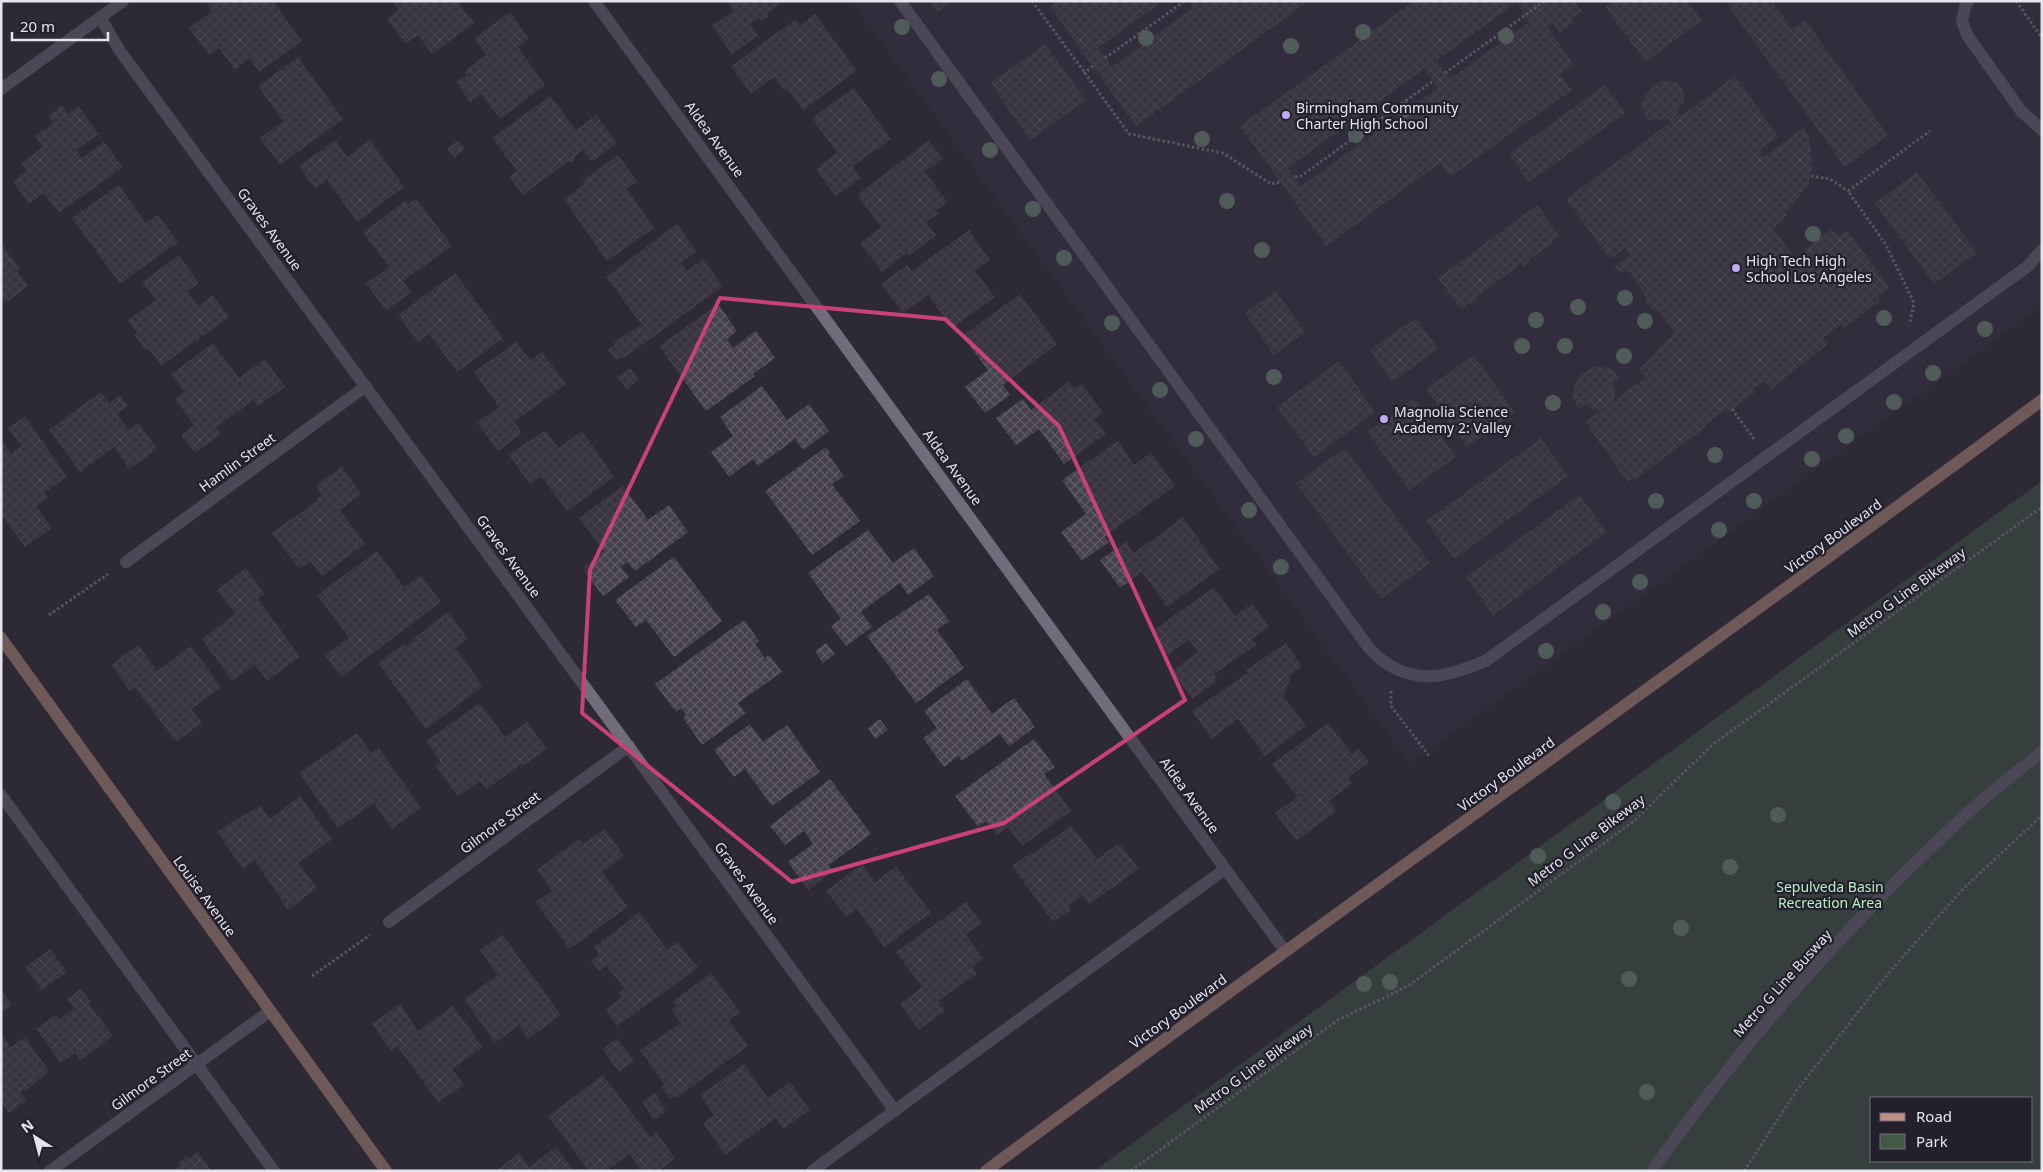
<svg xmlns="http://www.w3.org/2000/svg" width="2043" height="1172" viewBox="0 0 2043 1172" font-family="'Noto Sans',sans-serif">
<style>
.built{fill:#373244}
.green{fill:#425945;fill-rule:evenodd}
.building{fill:url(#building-cross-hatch);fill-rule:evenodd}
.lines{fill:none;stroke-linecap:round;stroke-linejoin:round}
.path{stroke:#8a8893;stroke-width:3;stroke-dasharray:2.5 2.5;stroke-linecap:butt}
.minor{stroke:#706c7c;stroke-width:12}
.major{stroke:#bd9082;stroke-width:12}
.tree{fill:#7b9683}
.marked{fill:none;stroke:#c94178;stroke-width:4;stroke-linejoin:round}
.poi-dot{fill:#bfa9f4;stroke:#23202d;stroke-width:2}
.labels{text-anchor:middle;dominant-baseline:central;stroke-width:4.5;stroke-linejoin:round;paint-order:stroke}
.poi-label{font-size:14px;fill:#e6e4ed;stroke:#23202d;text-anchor:start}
.street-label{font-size:14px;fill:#e6e4ed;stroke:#23202d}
.park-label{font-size:14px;fill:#baefc1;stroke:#23202d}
</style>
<defs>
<pattern id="building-cross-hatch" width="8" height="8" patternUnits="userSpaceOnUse" patternTransform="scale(1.25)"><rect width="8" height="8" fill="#45404d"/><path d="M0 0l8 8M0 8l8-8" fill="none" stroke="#605b67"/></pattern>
</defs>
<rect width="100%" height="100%" fill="#2d2a37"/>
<path class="built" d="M 851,1 L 2042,1 L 2042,306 L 1410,764 Z"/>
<path class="green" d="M 2042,481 L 2042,1171 L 1094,1171 ZM 1872,1098 L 2032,1098 L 2032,1161 L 1872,1161 Z"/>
<path class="building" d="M 210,1 L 273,1 L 302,41 L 259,72 L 250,58 L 235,70 L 219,48 L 209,55 L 189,28 L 212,12 L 207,4 Z
M 397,1 L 457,1 L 474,23 L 432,54 L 418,35 L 405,44 L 387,19 L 399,10 L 394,3 Z
M 727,1 L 783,1 L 767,13 L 769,16 L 761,21 L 759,18 L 750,24 L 758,36 L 732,54 L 712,26 L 734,11 Z
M 929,1 L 951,1 L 937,12 Z
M 1058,1 L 1163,1 L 1098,48 L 1112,67 L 1193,8 L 1189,1 L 1309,1 L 1136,126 L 1050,7 Z
M 1414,1 L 1574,1 L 1582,11 L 1571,19 L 1573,23 L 1560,33 L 1553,23 L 1547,27 L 1574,65 L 1560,74 L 1572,90 L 1450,177 L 1440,163 L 1326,246 L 1240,126 ZM 1516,3 L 1529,22 L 1450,79 L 1436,61 ZM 1424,69 L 1438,88 L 1301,186 L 1288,168 Z
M 1614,1 L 1687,1 L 1702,20 L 1646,62 L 1605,7 Z
M 1730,1 L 1772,1 L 1792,29 L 1805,20 L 1888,135 L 1845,167 L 1727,4 Z
M 510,12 L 529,39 L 518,47 L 545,85 L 500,119 L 481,94 L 470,102 L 456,82 L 467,75 L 464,72 L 486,55 L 474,38 Z
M 815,14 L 857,71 L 803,110 L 787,88 L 784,91 L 774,77 L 751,94 L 731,66 L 796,19 L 801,25 Z
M 1045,44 L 1086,100 L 1030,140 L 990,83 Z
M 298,57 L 343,119 L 280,165 L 260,138 L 283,122 L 258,86 Z
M 1735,76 L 1778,136 L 1759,150 L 1764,157 L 1805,127 L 1810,142 L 1812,166 L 1808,185 L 1796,201 L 1785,212 L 1788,215 L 1773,229 L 1796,259 L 1791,263 L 1795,269 L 1809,258 L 1803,250 L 1833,229 L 1839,237 L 1847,230 L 1890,288 L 1877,298 L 1880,301 L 1844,328 L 1842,324 L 1823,338 L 1828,344 L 1771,389 L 1765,381 L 1753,389 L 1755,392 L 1728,412 L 1726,409 L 1705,425 L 1706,427 L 1634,480 L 1633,478 L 1628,482 L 1585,422 L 1603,409 L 1593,409 L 1586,404 L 1578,409 L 1573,397 L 1574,385 L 1581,374 L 1592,368 L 1597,366 L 1612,369 L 1620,378 L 1612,383 L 1616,390 L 1613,401 L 1646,377 L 1640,369 L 1674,333 L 1660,313 L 1653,310 L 1647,304 L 1644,293 L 1629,272 L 1622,272 L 1613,268 L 1630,255 L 1625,248 L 1610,259 L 1566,199 L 1671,122 L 1669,119 L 1653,121 L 1647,118 L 1642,111 L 1641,105 L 1644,97 L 1654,85 L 1661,81 L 1669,81 L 1677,83 L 1682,87 L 1685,100 L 1678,111 L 1681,116 Z
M 1605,85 L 1626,113 L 1529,182 L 1509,154 Z
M 854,88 L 891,139 L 853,166 L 861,178 L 835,196 L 816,169 L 837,153 L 812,118 Z
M 550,96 L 576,130 L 596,115 L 617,143 L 592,162 L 583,150 L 574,157 L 575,160 L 571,163 L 569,161 L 523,195 L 509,177 L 517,171 L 492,138 Z
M 62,105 L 68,114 L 78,106 L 99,134 L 77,150 L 82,158 L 104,142 L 123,167 L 59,213 L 44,193 L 29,204 L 13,181 L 27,171 L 21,163 L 43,147 L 35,136 L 53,123 L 48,116 Z
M 335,140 L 347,157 L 370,140 L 404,187 L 357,222 L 327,180 L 315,189 L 299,166 Z
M 458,140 L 465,149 L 454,158 L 447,149 Z
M 929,140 L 943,158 L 925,172 L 948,202 L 936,211 L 938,214 L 926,222 L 936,235 L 909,256 L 907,253 L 882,272 L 860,243 L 881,227 L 857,195 Z
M 618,155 L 638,182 L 627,189 L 654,228 L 607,261 L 564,199 L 584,184 L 582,181 Z
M 1917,172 L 1977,253 L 1934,284 L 1875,203 Z
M 119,185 L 146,223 L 158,215 L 178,242 L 120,284 L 72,218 Z
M 416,198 L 452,246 L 403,281 L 411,292 L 386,311 L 366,283 L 389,267 L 363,232 L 405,201 L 407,204 Z
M 1537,205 L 1560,236 L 1552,242 L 1553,244 L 1529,259 L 1530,261 L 1523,267 L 1521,264 L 1476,297 L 1477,299 L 1470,305 L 1468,303 L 1460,309 L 1438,278 Z
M 677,224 L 697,252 L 681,263 L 687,271 L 703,259 L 723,286 L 624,358 L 623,356 L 616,361 L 608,350 L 615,345 L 614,343 L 641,324 L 606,277 Z
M 969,230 L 990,260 L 975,271 L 995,297 L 952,328 L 928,295 L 903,313 L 881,284 L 907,265 L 912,271 Z
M 1,243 L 20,269 L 17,271 L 28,286 L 6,303 L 1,296 Z
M 179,255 L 199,283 L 187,291 L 198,306 L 213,295 L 229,317 L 161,366 L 148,348 L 145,350 L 134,335 L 137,333 L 128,320 L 156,300 L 142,282 Z
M 455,273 L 503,338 L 457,372 L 429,334 L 418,342 L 398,315 Z
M 1276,291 L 1305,332 L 1274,355 L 1245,313 Z
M 1020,294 L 1057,344 L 1003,385 L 1010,395 L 985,413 L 965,387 L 988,370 L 962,336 Z
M 718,304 L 737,331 L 727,339 L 733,348 L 756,331 L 775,358 L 753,374 L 755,376 L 706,411 L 659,346 Z
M 1416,318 L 1438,349 L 1392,382 L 1370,350 Z
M 516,342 L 530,360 L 542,352 L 566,384 L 514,422 L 522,433 L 498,451 L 477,423 L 499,407 L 474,372 Z
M 213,343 L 239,378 L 265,359 L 285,387 L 258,406 L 253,400 L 216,428 L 221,434 L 195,453 L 181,435 L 194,425 L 175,399 L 184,392 L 171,374 Z
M 1474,355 L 1515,413 L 1467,447 L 1426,389 Z
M 1339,361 L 1375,412 L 1314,457 L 1277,407 Z
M 630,368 L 639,380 L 627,389 L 617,377 Z
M 1069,382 L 1074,389 L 1082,384 L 1103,413 L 1095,419 L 1106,434 L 1064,464 L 1039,429 L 1016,445 L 996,418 L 1023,399 L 1031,410 Z
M 762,386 L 787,420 L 809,404 L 829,431 L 803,450 L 795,439 L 758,466 L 753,459 L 729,477 L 711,452 L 733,436 L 720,417 Z
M 101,392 L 109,403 L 120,395 L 128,406 L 117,414 L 128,430 L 139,423 L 157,449 L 129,469 L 114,447 L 80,472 L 49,430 Z
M 1414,398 L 1456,457 L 1409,490 L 1367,432 Z
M 25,416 L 67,477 L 44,493 L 48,498 L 36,506 L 52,528 L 25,547 L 1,515 L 1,439 L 11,454 L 21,446 L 8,428 Z
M 545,430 L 558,448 L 582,431 L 614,477 L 567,511 L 541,476 L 530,484 L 509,455 Z
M 1541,438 L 1568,476 L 1454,559 L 1426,521 Z
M 1118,441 L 1134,465 L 1151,453 L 1175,486 L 1105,536 L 1109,542 L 1082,561 L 1061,532 L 1086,514 L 1062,480 Z
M 826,447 L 830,453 L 828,454 L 844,476 L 832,484 L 860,521 L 812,555 L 765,491 Z
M 1345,448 L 1430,563 L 1381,599 L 1296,483 Z
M 342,467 L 361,494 L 340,510 L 365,544 L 322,576 L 310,561 L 299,569 L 272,533 L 318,500 L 317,498 L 322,495 L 316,485 Z
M 623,486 L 648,520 L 669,505 L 688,532 L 635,571 L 627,562 L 621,567 L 629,577 L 603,596 L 582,568 L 604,552 L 579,518 Z
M 1580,495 L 1607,532 L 1493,615 L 1466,577 Z
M 1183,517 L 1219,569 L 1167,607 L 1142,572 L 1120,588 L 1100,560 L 1126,542 L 1134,553 Z
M 868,530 L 893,563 L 914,548 L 934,576 L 908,595 L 900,583 L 861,612 L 872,627 L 846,646 L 831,626 L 841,619 L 808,573 Z
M 377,551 L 404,587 L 421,575 L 441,602 L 341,677 L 325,655 L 349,638 L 317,595 Z
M 674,557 L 722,621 L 674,657 L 646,620 L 636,627 L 615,600 Z
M 246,568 L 264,594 L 258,599 L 300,657 L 267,681 L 255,664 L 232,681 L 202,639 L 235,614 L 217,590 Z
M 1214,587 L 1235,616 L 1252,603 L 1269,627 L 1252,639 L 1256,645 L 1214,674 L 1218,680 L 1192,699 L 1172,671 L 1198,652 L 1189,640 L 1168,655 L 1151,632 Z
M 929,594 L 949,621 L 937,630 L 964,668 L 916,703 L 867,636 Z
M 448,612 L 468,639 L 456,648 L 483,686 L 426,729 L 378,663 L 404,644 L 406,647 L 414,641 L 412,639 Z
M 744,620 L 759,641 L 755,644 L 765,658 L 769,655 L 782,672 L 738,703 L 746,713 L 702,745 L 683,718 L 686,715 L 681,708 L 676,712 L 655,684 Z
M 826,643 L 835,654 L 823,663 L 815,651 Z
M 1286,643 L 1301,665 L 1300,668 L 1291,675 L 1284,696 L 1306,726 L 1265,756 L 1238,719 L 1212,739 L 1192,711 L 1248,673 L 1246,670 Z
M 138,645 L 157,671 L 191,646 L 221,687 L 191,709 L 202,723 L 176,742 L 135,687 L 130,691 L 111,665 Z
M 967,679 L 992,714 L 1014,698 L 1035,727 L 1009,746 L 1000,734 L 962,761 L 958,756 L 944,767 L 923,738 L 937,728 L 924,711 Z
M 480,703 L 505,737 L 527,721 L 547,749 L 524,765 L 522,764 L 486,789 L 480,781 L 458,797 L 435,765 L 440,761 L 426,741 Z
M 880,719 L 888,730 L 875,739 L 868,728 Z
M 1328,723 L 1352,754 L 1358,748 L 1369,762 L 1348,778 L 1352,784 L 1329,801 L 1337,811 L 1296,841 L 1275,813 L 1297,797 L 1272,764 Z
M 750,724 L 763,742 L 787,725 L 820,772 L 772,806 L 745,769 L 734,777 L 714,750 Z
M 357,733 L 371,753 L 379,748 L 421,808 L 392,829 L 374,803 L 338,828 L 299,773 Z
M 1034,739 L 1055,767 L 1044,774 L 1071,811 L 1022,846 L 1008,827 L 997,835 L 986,821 L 978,827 L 955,796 Z
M 830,779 L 871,834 L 829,865 L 833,871 L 808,890 L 788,862 L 813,844 L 804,831 L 785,845 L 770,826 Z
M 300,796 L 332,839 L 298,863 L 317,888 L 288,910 L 255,860 L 243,869 L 217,832 L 233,821 L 261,806 L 270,819 Z
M 1071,825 L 1097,859 L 1119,843 L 1139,869 L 1089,904 L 1082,895 L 1068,906 L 1071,910 L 1053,922 L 1012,866 L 1032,852 L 1033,854 Z
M 605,829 L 624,856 L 602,872 L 628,907 L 569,949 L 536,902 L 552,891 L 537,870 L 579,839 L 583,844 Z
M 862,864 L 875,882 L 896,866 L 931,913 L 884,947 L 857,909 L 846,917 L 826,891 Z
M 966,902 L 982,923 L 966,935 L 983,958 L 972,967 L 977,974 L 938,1001 L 945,1011 L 919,1030 L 900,1004 L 922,987 L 896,952 Z
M 640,912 L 667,950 L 678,942 L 698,968 L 617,1026 L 605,1010 L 621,998 L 618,993 L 624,988 L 606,965 L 599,971 L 591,961 L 599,955 L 594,947 Z
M 502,934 L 561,1015 L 528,1039 L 519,1025 L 495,1043 L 464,999 L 498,975 L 480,950 Z
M 50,949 L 67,972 L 42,990 L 25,967 Z
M 711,973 L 740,1012 L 729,1020 L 748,1046 L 676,1098 L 675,1096 L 670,1099 L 661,1087 L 664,1084 L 640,1050 L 681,1023 L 671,1009 L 677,1006 L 673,1001 Z
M 1,989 L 12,1005 L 1,1013 Z
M 81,989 L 91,1002 L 89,1004 L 113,1036 L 80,1060 L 75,1053 L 61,1063 L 36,1029 L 56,1015 L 59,1020 L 74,1008 L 67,999 Z
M 400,1004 L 418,1031 L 453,1006 L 483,1047 L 452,1069 L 464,1085 L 438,1102 L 397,1046 L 391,1051 L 372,1024 Z
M 1,1034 L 11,1047 L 25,1037 L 49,1071 L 28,1089 L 20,1092 L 27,1100 L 9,1113 L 1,1103 Z
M 617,1038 L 634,1061 L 619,1072 L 602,1049 Z
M 744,1064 L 768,1098 L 790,1082 L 810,1110 L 783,1129 L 776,1118 L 725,1155 L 703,1123 L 714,1115 L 700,1095 Z
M 603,1075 L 651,1138 L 657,1133 L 675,1158 L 659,1171 L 641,1171 L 629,1154 L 606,1171 L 589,1171 L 548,1116 Z
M 655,1093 L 666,1111 L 654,1120 L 642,1102 Z
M 556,1147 L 574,1171 L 496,1171 L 519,1153 L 529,1167 Z
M 198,1152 L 212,1171 L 173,1171 L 180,1165 L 179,1163 L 186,1156 L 189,1159 Z"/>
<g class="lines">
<path class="path" d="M 1032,1 L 1085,73
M 2016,1 L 2042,38
M 1105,58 L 1185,1
M 1093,66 L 1085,73 L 1129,134 L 1223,153 L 1271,184 L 1280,182
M 1445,73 L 1545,1
M 1811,176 L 1830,179 L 1848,191
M 1295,177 L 1301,176 L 1433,81
M 1910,322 L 1914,303 L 1886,245 L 1848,191 L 1930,131
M 1732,409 L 1754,439
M 49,615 L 108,574
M 1391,691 L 1391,706 L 1430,757
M 312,976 L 370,935
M 1131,1171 L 1338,1020 L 1408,986 L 1634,821 L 1712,745 L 2042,507
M 1744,1171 L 1797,1090 L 1887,975 L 1961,891 L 2042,815"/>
<path class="minor" d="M 594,1 L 1285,951
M 900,1 L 1369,648 C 1405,687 1443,680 1487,660 L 2028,266 L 2042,250
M 1968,1 L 1965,7 L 1962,21 L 1967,35 L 2021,111 L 2042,130
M 100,17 L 120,51 L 895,1111
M 1,89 L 123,1
M 126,562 L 366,386
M 1,795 L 274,1171
M 389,922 L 629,746
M 50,1171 L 270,1011
M 812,1171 L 1225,869
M 1652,1171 C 1745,1039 1853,918 1972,809 C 1994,789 2018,771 2042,752"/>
<path class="major" d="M 1,638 L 386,1171
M 986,1171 C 1336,911 1692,660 2042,400"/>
</g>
<g class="tree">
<circle cx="902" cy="27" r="8"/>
<circle cx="1363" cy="32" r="8"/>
<circle cx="1506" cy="36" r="8"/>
<circle cx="1146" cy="38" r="8"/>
<circle cx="1291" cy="46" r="8"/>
<circle cx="939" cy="79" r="8"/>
<circle cx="1404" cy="110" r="8"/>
<circle cx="1356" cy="135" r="8"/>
<circle cx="1202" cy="139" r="8"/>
<circle cx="990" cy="150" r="8"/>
<circle cx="1227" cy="201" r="8"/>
<circle cx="1033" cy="209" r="8"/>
<circle cx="1813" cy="234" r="8"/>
<circle cx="1262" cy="250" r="8"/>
<circle cx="1064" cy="258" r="8"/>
<circle cx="1625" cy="298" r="8"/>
<circle cx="1578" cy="307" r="8"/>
<circle cx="1884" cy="318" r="8"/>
<circle cx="1536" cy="320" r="8"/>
<circle cx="1645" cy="321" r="8"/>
<circle cx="1112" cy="323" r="8"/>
<circle cx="1985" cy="329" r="8"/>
<circle cx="1522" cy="346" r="8"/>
<circle cx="1565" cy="346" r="8"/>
<circle cx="1624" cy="356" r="8"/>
<circle cx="1933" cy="373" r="8"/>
<circle cx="1274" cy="377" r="8"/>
<circle cx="1160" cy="390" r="8"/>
<circle cx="1894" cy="402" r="8"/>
<circle cx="1553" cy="403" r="8"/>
<circle cx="1846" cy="436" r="8"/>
<circle cx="1196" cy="439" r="8"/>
<circle cx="1715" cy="455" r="8"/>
<circle cx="1812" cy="459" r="8"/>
<circle cx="1656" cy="501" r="8"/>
<circle cx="1754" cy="501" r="8"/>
<circle cx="1249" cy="510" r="8"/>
<circle cx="1719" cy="530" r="8"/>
<circle cx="1281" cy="567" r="8"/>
<circle cx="1640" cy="582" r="8"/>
<circle cx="1603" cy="612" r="8"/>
<circle cx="1546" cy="651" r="8"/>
<circle cx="1613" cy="802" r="8"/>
<circle cx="1778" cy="815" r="8"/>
<circle cx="1538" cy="856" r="8"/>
<circle cx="1730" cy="867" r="8"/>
<circle cx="1681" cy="928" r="8"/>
<circle cx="1629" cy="979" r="8"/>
<circle cx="1390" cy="982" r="8"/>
<circle cx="1364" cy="984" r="8"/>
<circle cx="1647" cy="1092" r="8"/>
</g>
<path d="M0 0H2043V1172H0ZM 720,298 L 945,319 L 1059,426 L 1185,700 L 1004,823 L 792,882 L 582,713 L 590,570 Z" fill="#2d2a37" fill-opacity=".55" fill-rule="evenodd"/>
<path class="marked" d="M 720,298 L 945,319 L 1059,426 L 1185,700 L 1004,823 L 792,882 L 582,713 L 590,570 Z"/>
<g class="poi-dot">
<circle cx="1286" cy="115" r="5"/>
<circle cx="1736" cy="268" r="5"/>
<circle cx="1384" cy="419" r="5"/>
</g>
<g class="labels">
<g class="poi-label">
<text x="1296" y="107">Birmingham Community<tspan x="1296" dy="16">Charter High School</tspan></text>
<text x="1746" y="260">High Tech High<tspan x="1746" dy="16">School Los Angeles</tspan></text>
<text x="1394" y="411">Magnolia Science<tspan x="1394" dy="16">Academy 2: Valley</tspan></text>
</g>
<g class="street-label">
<text transform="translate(715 139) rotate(54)">Aldea Avenue</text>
<text transform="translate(270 229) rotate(54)">Graves Avenue</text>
<text transform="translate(237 462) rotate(-36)">Hamlin Street</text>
<text transform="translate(953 467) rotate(54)">Aldea Avenue</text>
<text transform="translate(1833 536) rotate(-36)">Victory Boulevard</text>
<text transform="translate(509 556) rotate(54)">Graves Avenue</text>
<text transform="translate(1906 592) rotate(-36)">Metro G Line Bikeway</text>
<text transform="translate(1506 774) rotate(-36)">Victory Boulevard</text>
<text transform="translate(1190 795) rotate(54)">Aldea Avenue</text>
<text transform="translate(500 822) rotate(-36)">Gilmore Street</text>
<text transform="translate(1586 840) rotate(-37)">Metro G Line Bikeway</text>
<text transform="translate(747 883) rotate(54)">Graves Avenue</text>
<text transform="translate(205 896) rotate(54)">Louise Avenue</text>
<text transform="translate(1782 983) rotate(-48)">Metro G Line Busway</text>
<text transform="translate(1178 1011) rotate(-36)">Victory Boulevard</text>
<text transform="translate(1253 1068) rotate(-36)">Metro G Line Bikeway</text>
<text transform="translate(151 1079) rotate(-36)">Gilmore Street</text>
</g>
<g class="park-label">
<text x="1830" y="886">Sepulveda Basin<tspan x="1830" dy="16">Recreation Area</tspan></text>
</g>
</g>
<rect width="2043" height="1172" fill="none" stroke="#e6e4ed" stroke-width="5"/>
<rect x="1870" y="1097" width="162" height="65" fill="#23202d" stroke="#716e7a"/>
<rect x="1880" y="1113" width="25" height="8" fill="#bd9082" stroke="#716e7a"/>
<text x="1916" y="1122" font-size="15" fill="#e6e4ed">Road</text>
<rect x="1880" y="1134" width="25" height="15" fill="#425945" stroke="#716e7a"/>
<text x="1916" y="1147" font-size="15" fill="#e6e4ed">Park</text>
<g transform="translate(35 1137) rotate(324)" stroke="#23202d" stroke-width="4" paint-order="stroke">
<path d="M0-4L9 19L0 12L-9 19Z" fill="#e6e4ed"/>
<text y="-8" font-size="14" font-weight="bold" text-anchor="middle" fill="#e6e4ed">N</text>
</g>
<path d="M12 32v8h96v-8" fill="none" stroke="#e6e4ed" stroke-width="2.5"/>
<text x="20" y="32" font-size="15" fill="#e6e4ed" stroke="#23202d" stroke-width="4" paint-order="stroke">20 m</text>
</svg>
